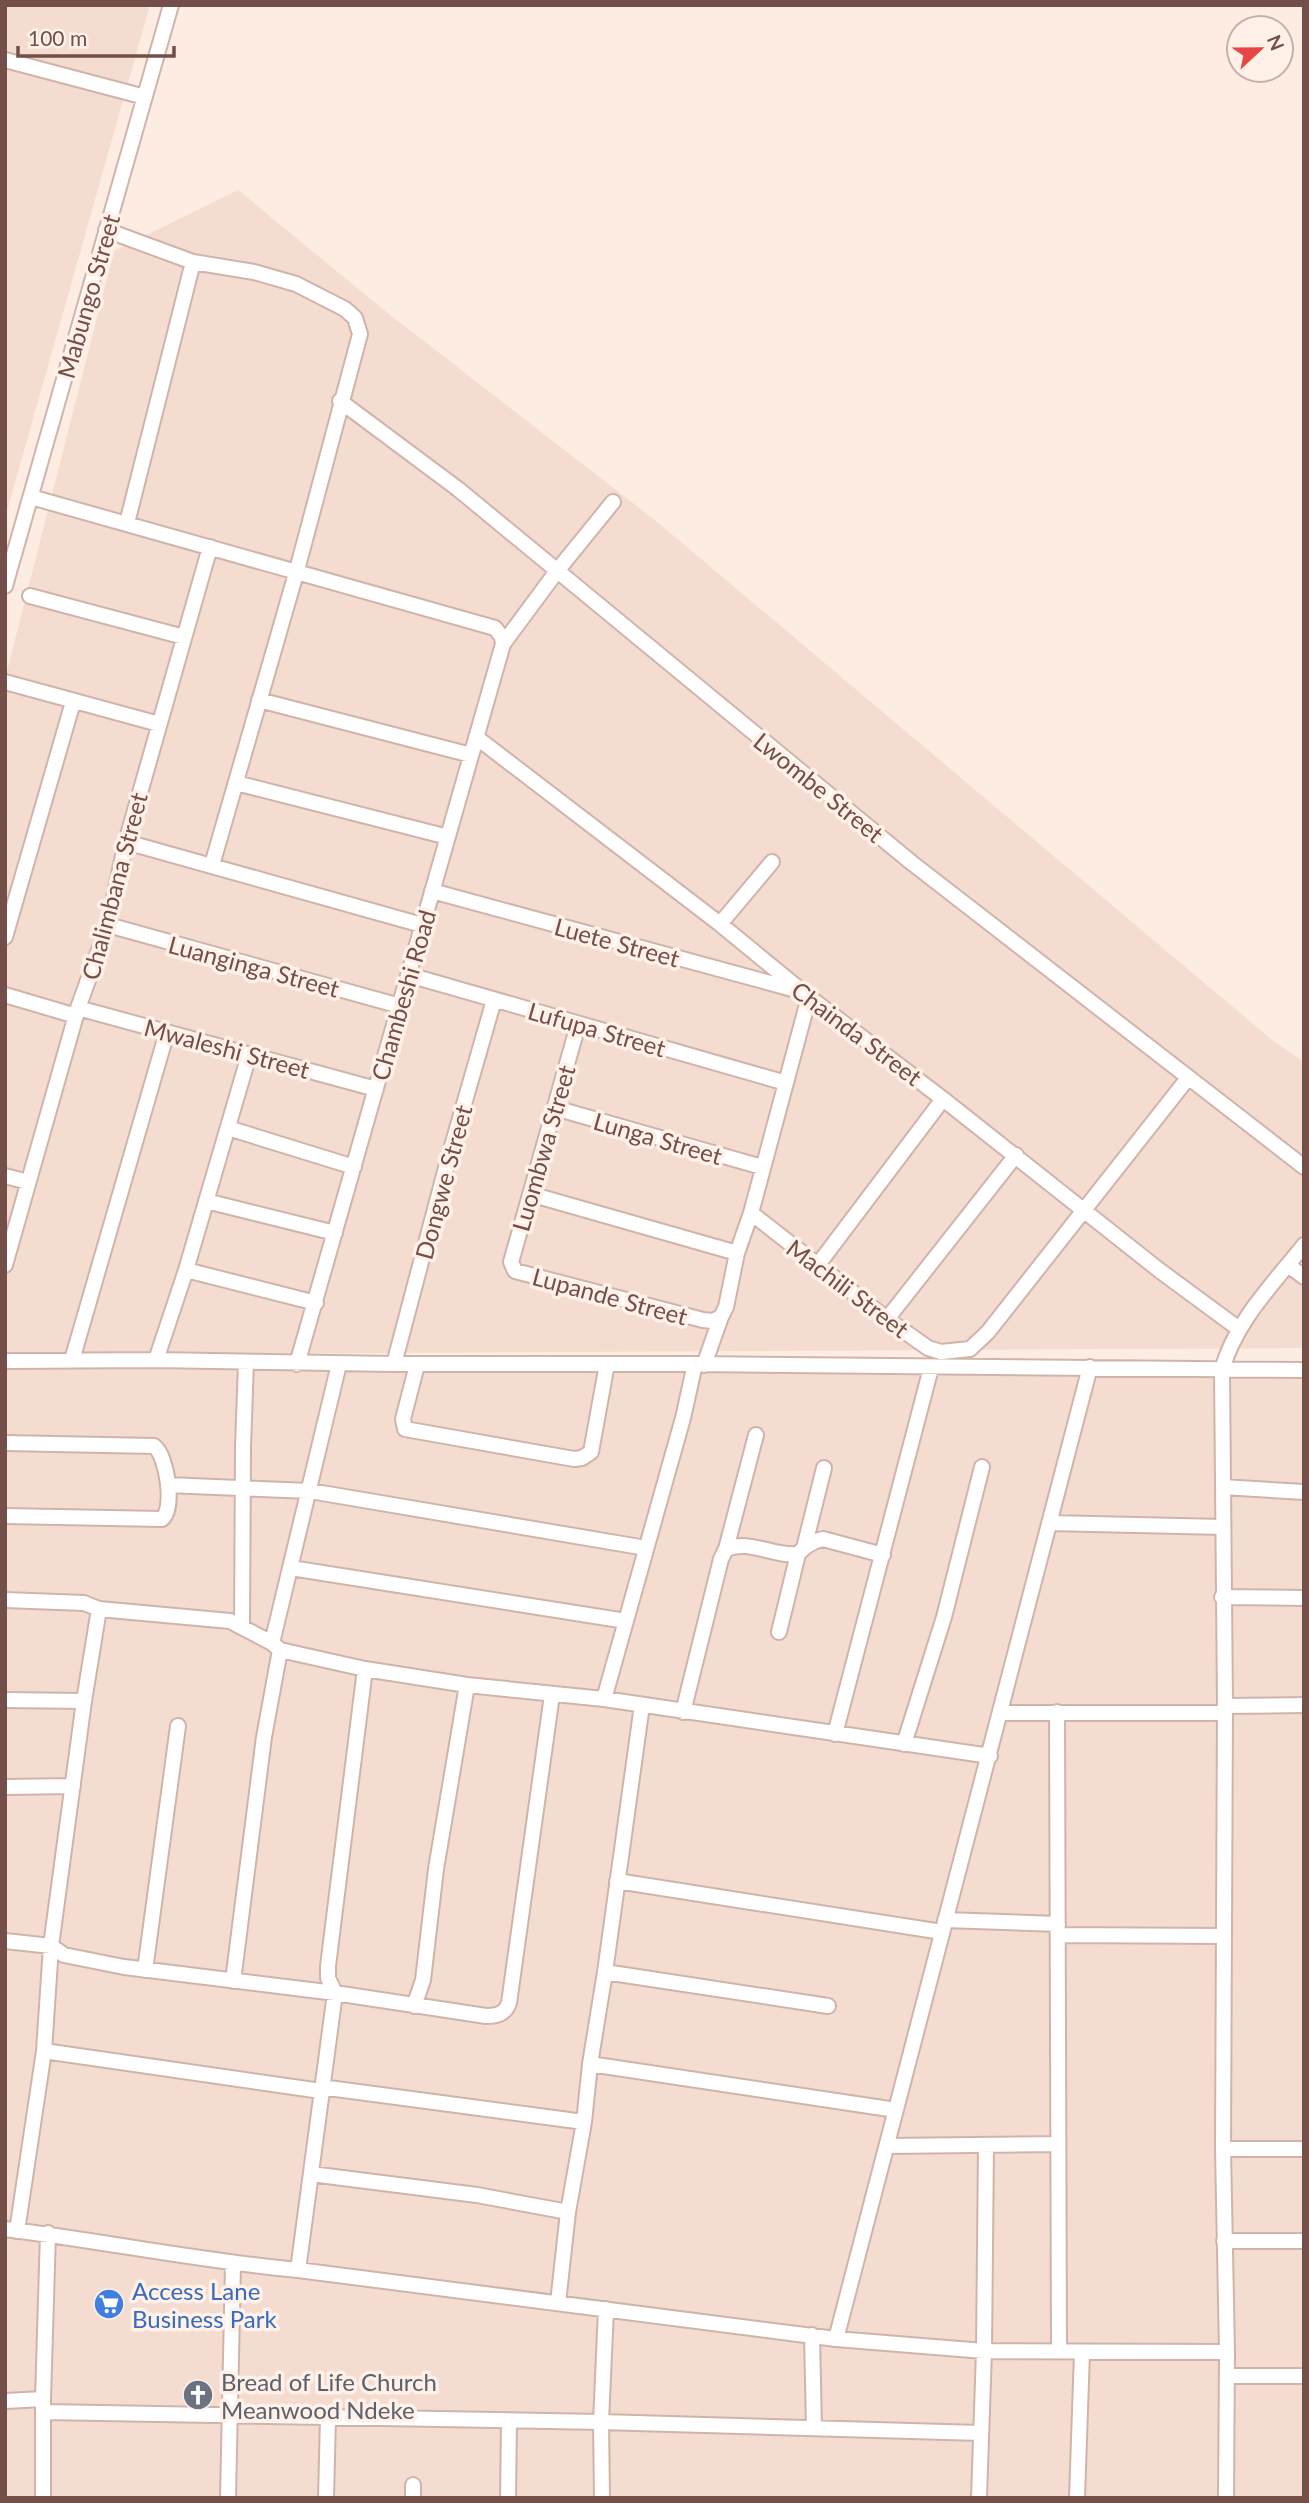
<svg xmlns="http://www.w3.org/2000/svg" width="1309" height="2503" viewBox="0 0 1309 2503" font-family="Lato,sans-serif">
<style>
.residential{fill:#f4dcd0}
.lines{fill:none;stroke-linecap:round;stroke-linejoin:round}
.minor-casing{stroke:#d0b4ac;stroke-width:18}
.minor{stroke:#fff;stroke-width:14}
.labels{text-anchor:middle;dominant-baseline:central;stroke-width:7;stroke-linejoin:round;paint-order:stroke}
.street-label{font-size:24px;fill:#744e48;stroke:#fff1e8}
.shop-label{font-size:24px;fill:#366cbe;stroke:#fff1e8;text-anchor:start}
.worship-label{font-size:24px;fill:#5b616d;stroke:#fff1e8;text-anchor:start}
</style>
<rect width="100%" height="100%" fill="#fcece2"/>
<path class="residential" d="M 5,5 L 150,5 L 5,518 Z
M 238,190 L 385,311 L 656,521 L 1272,1040 L 1304,1062 L 1304,1348 L 5,1355 L 5,679 L 114,251 Z
M 5,1361 L 1304,1366 L 1304,2498 L 5,2498 Z"/>
<g class="lines">
<g class="minor-casing">
<path id="minor" d="M 5,60 L 145,97
M 106,230 L 193,262 L 254,272 L 296,284 L 345,309 L 355,318 L 360,334 L 297,570 L 212,865
M 340,401 L 458,489 L 912,863 L 1304,1167
M 31,497 L 495,628 L 502,637 L 503,644 L 297,1364
M 127,523 L 193,262
M 5,586 L 171,5
M 30,596 L 184,637
M 503,644 L 557,571 L 613,502
M 5,682 L 159,724
M 259,700 L 471,755
M 476,737 L 720,924 L 809,997 L 943,1099 L 1159,1270 L 1239,1329
M 236,783 L 448,837
M 126,842 L 422,925
M 432,891 L 796,990
M 720,924 L 772,862
M 108,925 L 400,1006
M 5,937 L 73,702
M 409,975 L 786,1083
M 5,995 L 76,1016
M 78,1008 L 376,1089
M 578,1025 L 511,1262 L 515,1271 L 703,1320 L 713,1321 L 721,1317 L 726,1307 L 737,1253 L 751,1213 L 809,997
M 555,1108 L 762,1167
M 228,1128 L 354,1167
M 5,1176 L 28,1182
M 530,1194 L 737,1253
M 206,1201 L 335,1233
M 751,1213 L 887,1319 L 928,1348 L 941,1352 L 970,1349 L 988,1332 L 1188,1078
M 5,1265 L 78,1008 L 108,925 L 126,842 L 210,547
M 1288,1265 L 1304,1277
M 817,1266 L 943,1099
M 186,1270 L 316,1303
M 887,1319 L 1016,1155
M 72,1360 L 167,1032
M 156,1360 L 186,1270 L 249,1055
M 5,1361 L 156,1360 L 394,1364 L 695,1364 L 1304,1370
M 394,1364 L 448,1160 L 494,1000
M 417,1365 L 403,1419 L 405,1429 L 574,1459 L 582,1458 L 591,1452 L 607,1364
M 704,1365 L 721,1317
M 5,1443 L 154,1446 C 167,1455 175,1509 162,1519 L 5,1516
M 168,1485 L 310,1491 L 646,1548
M 1223,1487 L 1304,1492
M 1049,1523 L 1223,1527
M 804,1548 L 824,1468
M 726,1549 C 750,1539 773,1557 798,1554
M 291,1568 L 626,1621
M 1222,1597 L 1304,1598
M 5,1600 L 84,1603 L 99,1609 L 230,1621 L 272,1643 L 280,1650 L 365,1669 L 467,1685 L 604,1699 L 990,1756
M 242,1627 L 243,1447 L 246,1362
M 779,1632 L 798,1554 C 805,1546 812,1541 823,1539 L 883,1555
M 272,1643 L 339,1364
M 604,1699 L 683,1418 L 695,1364
M 5,1700 L 84,1701
M 1225,1706 L 1304,1705
M 683,1712 L 721,1559 L 726,1549 L 756,1435
M 1057,1712 L 1059,2351
M 1001,1713 L 1224,1713
M 835,1734 L 931,1368
M 904,1744 L 944,1617 L 982,1467
M 5,1787 L 73,1786
M 617,1881 L 942,1932
M 945,1920 L 1058,1924
M 1058,1935 L 1223,1936
M 5,1941 L 51,1946 L 64,1955 L 124,1967 L 335,1993 L 486,2016 C 497,2016 505,2014 509,2003 L 552,1695
M 145,1970 L 178,1726
M 605,1972 L 828,2006
M 233,1981 L 264,1737 L 280,1650
M 414,2006 L 423,1980 L 436,1869 L 467,1685
M 44,2051 L 321,2091
M 590,2064 L 896,2110
M 321,2087 L 584,2122
M 887,2146 L 1058,2144
M 1223,2149 L 1304,2149
M 311,2174 L 477,2195 L 568,2212
M 5,2229 C 103,2241 199,2261 298,2270 L 836,2339 L 984,2351 L 1227,2352
M 17,2231 L 44,2051 L 51,1946 L 84,1701 L 99,1609
M 1224,2241 L 1304,2241
M 298,2270 L 335,1993 L 328,1978 L 328,1966 L 365,1669
M 558,2303 L 568,2212 L 584,2122 L 590,2064 L 605,1972 L 642,1705
M 812,2335 L 814,2428
M 836,2339 L 1090,1367
M 1227,2376 L 1304,2376
M 5,2401 L 43,2399
M 44,2412 L 601,2422 L 980,2433
M 43,2498 L 43,2399 L 48,2233
M 228,2498 L 233,2264
M 326,2498 L 328,2418
M 413,2498 L 413,2485
M 508,2498 L 509,2421
M 602,2498 L 601,2422 L 606,2309
M 979,2498 L 984,2351 L 986,2145
M 1077,2498 L 1082,2352
M 1226,2498 L 1227,2352 L 1223,2149 L 1225,1706 L 1222,1370 C 1235,1322 1273,1284 1304,1245"/>
</g>
<use href="#minor" class="minor"/>
</g>
<defs>
<g id="supermarket-disc" transform="scale(1.575)"><circle r="9.5" fill="#3f7fe0" stroke="#fff1e8"/><path d="M-6-5.5h2.5l.6 2H6L4.5 2H-2.5L-4.4-4H-6ZM-1.5 3.2a1.3 1.3 0 1 0 .1 0ZM3 3.2a1.3 1.3 0 1 0 .1 0Z" fill="#fff"/></g>
<g id="church-disc" transform="scale(1.575)"><circle r="9.5" fill="#6b7280" stroke="#fff1e8"/><path d="M-1.2-6h2.4v3.5h3.3v2.4h-3.3V6h-2.4V-.1h-3.3v-2.4h3.3Z" fill="#fff"/></g>
</defs>
<g fill-rule="evenodd">
<use href="#supermarket-disc" x="109" y="2304"/>
<use href="#church-disc" x="198" y="2395"/>
</g>
<g class="labels">
<g class="street-label">
<text transform="translate(88 296) rotate(-74)">Mabungo Street</text>
<text transform="translate(819 787) rotate(39)">Lwombe Street</text>
<text transform="translate(114 886) rotate(-75)">Chalimbana Street</text>
<text transform="translate(617 942) rotate(15)">Luete Street</text>
<text transform="translate(254 966) rotate(15)">Luanginga Street</text>
<text transform="translate(403 995) rotate(-74)">Chambeshi Road</text>
<text transform="translate(597 1029) rotate(16)">Lufupa Street</text>
<text transform="translate(857 1033) rotate(37)">Chainda Street</text>
<text transform="translate(227 1048) rotate(15)">Mwaleshi Street</text>
<text transform="translate(658 1138) rotate(16)">Lunga Street</text>
<text transform="translate(543 1148) rotate(-74)">Luombwa Street</text>
<text transform="translate(443 1182) rotate(-75)">Dongwe Street</text>
<text transform="translate(848 1288) rotate(37)">Machili Street</text>
<text transform="translate(610 1296) rotate(15)">Lupande Street</text>
</g>
<g class="shop-label">
<text x="132" y="2290">Access Lane<tspan x="132" dy="28">Business Park</tspan></text>
</g>
<g class="worship-label">
<text x="221" y="2381">Bread of Life Church<tspan x="221" dy="28">Meanwood Ndeke</tspan></text>
</g>
</g>
<rect width="1309" height="2503" fill="none" stroke="#744e48" stroke-width="14"/>
<g transform="translate(1260 49) rotate(68)"><circle r="33" fill="#fff1e8" stroke="#c7b0a8" stroke-width="2"/>
<path d="M0-5L12 26L0 18L-12 26Z" fill="#e84646"/>
<text y="-10" font-size="19" font-weight="bold" text-anchor="middle" fill="#744e48">N</text>
</g>
<path d="M18 46v10h156v-10" fill="none" stroke="#744e48" stroke-width="3.5"/>
<text x="28" y="46" font-size="21" fill="#744e48" stroke="#fff1e8" stroke-width="5" paint-order="stroke">100 m</text>
</svg>
